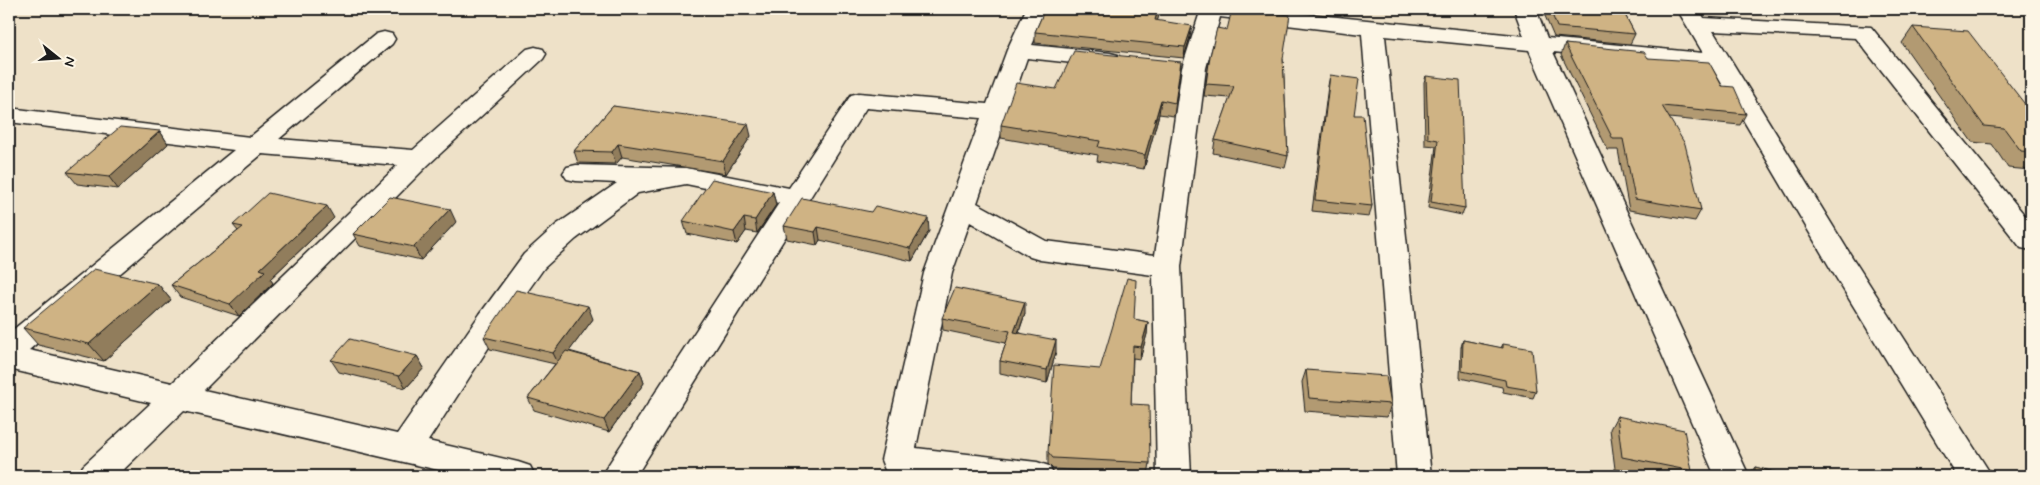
<svg xmlns="http://www.w3.org/2000/svg" width="2040" height="485" viewBox="0 0 2040 485" font-family="Mynerve,sans-serif">
<style>
.lines{fill:none;stroke-linecap:round;stroke-linejoin:round}
.street-casing{stroke:#1c1c1c;stroke-width:3}
.street{fill:#fcf5e5;fill-rule:evenodd}
.wall{fill:#b29a72;stroke:#1c1c1c}
.shaded-wall{fill:#917d5c;stroke:#1c1c1c}
.building{fill:#cfb384;stroke:#1c1c1c}
</style>
<rect width="100%" height="100%" fill="#eee1c8"/>
<filter id="ink" filterUnits="userSpaceOnUse"><feTurbulence type="fractalNoise" baseFrequency=".02" numOctaves="2"/><feDisplacementMap in="SourceGraphic" scale="10" xChannelSelector="R" yChannelSelector="G"/><feConvolveMatrix kernelMatrix="1 2 1 2 8 2 1 2 1" color-interpolation-filters="sRGB"/></filter>
<g filter="url(#ink)">
<g class="lines">
<g class="street-casing">
<path id="street" d="M 1026,9 L 1048,9 L 1032,45 L 1110,53 L 1118,55 L 1121,60 L 1118,65 L 1110,67 L 1027,58 L 977,203 L 1046,241 L 1155,255 L 1182,68 L 1201,9 L 1259,9 L 1524,36 L 1514,9 L 1536,9 L 1547,38 L 1703,53 L 1677,9 L 1699,9 L 1704,18 L 1871,27 L 2031,223 L 2031,250 L 2021,248 L 1856,38 L 1713,31 L 1852,257 L 1992,476 L 1957,476 L 1832,271 L 1712,67 L 1553,52 L 1749,476 L 1715,476 L 1529,50 L 1385,36 L 1431,476 L 1397,476 L 1362,34 L 1220,17 L 1206,68 L 1181,267 L 1191,476 L 1157,476 L 1153,275 L 1040,260 L 1030,257 L 970,222 L 952,273 L 916,448 L 1037,462 L 1049,466 L 1054,476 L 918,476 L 897,474 L 885,470 L 881,460 L 924,273 L 981,118 L 866,108 L 636,476 L 601,476 L 779,203 L 686,184 L 638,193 L 576,239 L 544,268 L 500,330 L 428,441 L 518,462 L 530,466 L 535,476 L 464,476 L 184,411 L 117,476 L 78,476 L 83,466 L 151,403 L 9,369 L 9,333 L 234,150 L 9,122 L 9,108 L 250,137 L 376,34 L 384,32 L 392,34 L 395,39 L 392,44 L 279,139 L 413,150 L 527,49 L 535,47 L 543,49 L 546,54 L 543,59 L 428,165 L 204,390 L 397,434 L 480,314 L 524,254 L 556,225 L 617,183 L 576,181 L 567,179 L 563,173 L 567,167 L 576,165 L 686,168 L 789,188 L 851,95 L 859,93 L 987,104 L 1007,50 ZM 262,154 L 398,165 L 172,383 L 29,350 Z"/>
</g>
<use href="#street" class="street"/>
</g>
<path class="wall" d="M 1045,9 L 1161,9 L 1157,21 L 1190,37 L 1184,58 L 1035,43 L 1035,32 Z
M 1268,9 L 1291,9 L 1290,10 Z
M 1321,9 L 1342,9 L 1342,11 Z
M 1476,9 L 1489,9 L 1488,11 Z
M 1542,9 L 1622,9 L 1635,34 L 1630,44 L 1554,37 Z
M 1913,27 L 2031,112 L 2031,170 L 2008,168 L 1992,144 L 1972,142 L 1902,43 Z
M 1565,44 L 1648,58 L 1722,86 L 1746,114 L 1740,125 L 1669,118 L 1701,210 L 1695,221 L 1629,210 L 1618,150 L 1608,150 L 1561,55 Z
M 1210,56 L 1283,59 L 1288,156 L 1285,168 L 1213,153 L 1215,140 L 1230,98 L 1204,96 Z
M 1181,62 L 1174,116 L 1159,114 L 1144,169 L 1097,161 L 1098,155 L 1001,138 L 1001,125 L 1056,89 Z
M 1330,75 L 1354,115 L 1372,206 L 1369,217 L 1312,211 L 1328,86 Z
M 1426,76 L 1465,208 L 1462,215 L 1428,208 L 1436,146 L 1425,145 L 1424,82 Z
M 613,106 L 751,136 L 726,174 L 622,157 L 616,164 L 578,163 L 574,151 Z
M 160,131 L 168,144 L 118,189 L 77,184 L 67,172 Z
M 773,192 L 776,205 L 757,233 L 746,231 L 737,244 L 687,234 L 683,221 Z
M 334,218 L 270,279 L 273,283 L 239,316 L 180,297 L 171,285 L 238,231 L 233,225 Z
M 456,222 L 421,260 L 360,246 L 353,234 Z
M 784,226 L 929,231 L 912,261 L 820,240 L 817,245 L 787,239 Z
M 158,284 L 171,300 L 104,361 L 38,345 L 23,328 Z
M 1025,314 L 1019,332 L 1056,352 L 1047,383 L 1000,373 L 1000,361 L 1006,343 L 943,330 L 942,318 Z
M 593,319 L 569,351 L 640,371 L 644,383 L 609,432 L 534,410 L 528,398 L 555,364 L 490,349 L 484,337 Z
M 1134,319 L 1148,322 L 1147,334 L 1140,359 L 1133,358 L 1131,404 L 1150,463 L 1148,475 L 1053,469 L 1048,464 L 1048,452 L 1100,369 Z
M 1463,340 L 1501,348 L 1503,344 L 1536,391 L 1533,398 L 1503,392 L 1502,387 L 1460,378 L 1461,347 Z
M 417,356 L 424,368 L 406,388 L 339,372 L 331,360 Z
M 1306,370 L 1391,404 L 1387,417 L 1305,411 L 1302,382 Z
M 1617,416 L 1692,471 L 1688,476 L 1650,476 L 1615,469 L 1610,429 Z
M 1755,467 L 1789,476 L 1743,476 L 1747,471 L 1752,471 Z"/>
<path class="shaded-wall" d="M 1158,9 L 1161,9 L 1154,32 L 1155,20 Z
M 1192,26 L 1190,37 L 1184,58 L 1185,47 Z
M 1161,100 L 1159,114 L 1144,169 L 1145,155 Z
M 748,124 L 751,136 L 726,174 L 723,161 Z
M 160,131 L 168,144 L 118,189 L 109,177 Z
M 618,144 L 622,157 L 616,164 L 612,152 Z
M 773,192 L 776,205 L 757,233 L 755,220 Z
M 327,206 L 334,218 L 270,279 L 273,283 L 239,316 L 230,304 L 260,269 Z
M 450,209 L 456,222 L 421,260 L 414,247 Z
M 744,218 L 746,231 L 737,244 L 734,232 Z
M 928,218 L 929,231 L 912,261 L 910,248 Z
M 818,227 L 820,240 L 817,245 L 815,232 Z
M 158,284 L 171,300 L 104,361 L 89,344 Z
M 1025,302 L 1025,314 L 1014,344 L 1014,332 Z
M 588,306 L 593,319 L 559,365 L 553,353 Z
M 1148,322 L 1147,334 L 1140,359 L 1141,347 Z
M 1056,340 L 1056,352 L 1047,383 L 1047,370 Z
M 417,356 L 424,368 L 406,388 L 399,376 Z
M 640,371 L 644,383 L 609,432 L 604,420 Z"/>
<path class="building" d="M 1045,9 L 1158,9 L 1155,20 L 1192,26 L 1185,47 L 1035,32 Z
M 1232,9 L 1290,15 L 1283,59 L 1288,156 L 1215,140 L 1234,86 L 1206,84 L 1210,56 L 1217,28 L 1227,30 Z
M 1550,9 L 1622,9 L 1635,34 L 1557,27 Z
M 1913,27 L 1968,31 L 2031,112 L 2031,152 L 2021,151 L 2004,128 L 1984,126 Z
M 1565,44 L 1644,52 L 1648,58 L 1709,62 L 1722,86 L 1734,87 L 1746,114 L 1662,106 L 1685,144 L 1701,210 L 1635,199 L 1623,139 L 1613,139 Z
M 1074,51 L 1181,62 L 1175,103 L 1161,100 L 1145,155 L 1098,147 L 1100,141 L 1001,125 L 1016,83 L 1056,89 Z
M 1330,75 L 1359,79 L 1354,115 L 1363,115 L 1372,206 L 1315,200 Z
M 1426,76 L 1460,80 L 1465,208 L 1431,202 L 1438,140 L 1428,138 Z
M 613,106 L 686,116 L 687,115 L 748,124 L 723,161 L 618,144 L 612,152 L 574,151 Z
M 120,127 L 160,131 L 109,177 L 67,172 Z
M 712,179 L 773,192 L 755,220 L 744,218 L 734,232 L 683,221 Z
M 268,193 L 327,206 L 260,269 L 265,271 L 230,304 L 171,285 L 243,227 L 233,225 Z
M 390,197 L 450,209 L 414,247 L 353,234 Z
M 802,198 L 871,212 L 875,206 L 928,218 L 910,248 L 818,227 L 815,232 L 784,226 Z
M 94,269 L 158,284 L 89,344 L 23,328 Z
M 1127,278 L 1136,280 L 1134,319 L 1148,322 L 1141,347 L 1133,346 L 1131,404 L 1149,405 L 1150,463 L 1053,458 L 1048,452 L 1054,365 L 1100,369 Z
M 955,288 L 1025,302 L 1014,332 L 1056,340 L 1047,370 L 1000,361 L 1010,331 L 942,318 Z
M 516,290 L 588,306 L 553,353 L 484,337 Z
M 350,339 L 417,356 L 399,376 L 331,360 Z
M 1463,340 L 1503,348 L 1503,344 L 1532,349 L 1536,391 L 1506,386 L 1505,380 L 1462,371 Z
M 566,351 L 640,371 L 604,420 L 528,398 Z
M 1306,370 L 1386,376 L 1391,404 L 1309,398 Z
M 1617,416 L 1684,430 L 1692,471 L 1622,457 Z
M 1755,467 L 1789,476 L 1747,476 L 1747,471 L 1755,471 Z"/>
</g>
<rect width="2040" height="485" fill="none" stroke="#fcf5e5" stroke-width="30"/>
<rect x="15" y="15" width="2010" height="455" fill="none" stroke="#1c1c1c" stroke-width="2" filter="url(#ink)"/>
<g transform="translate(58 58) rotate(107)" stroke="#fcf5e5" stroke-width="4" paint-order="stroke">
<path d="M0-4L9 19L0 12L-9 19Z" fill="#1c1c1c"/>
<text y="-8" font-size="14" font-weight="bold" text-anchor="middle" fill="#1c1c1c">N</text>
</g>
</svg>
